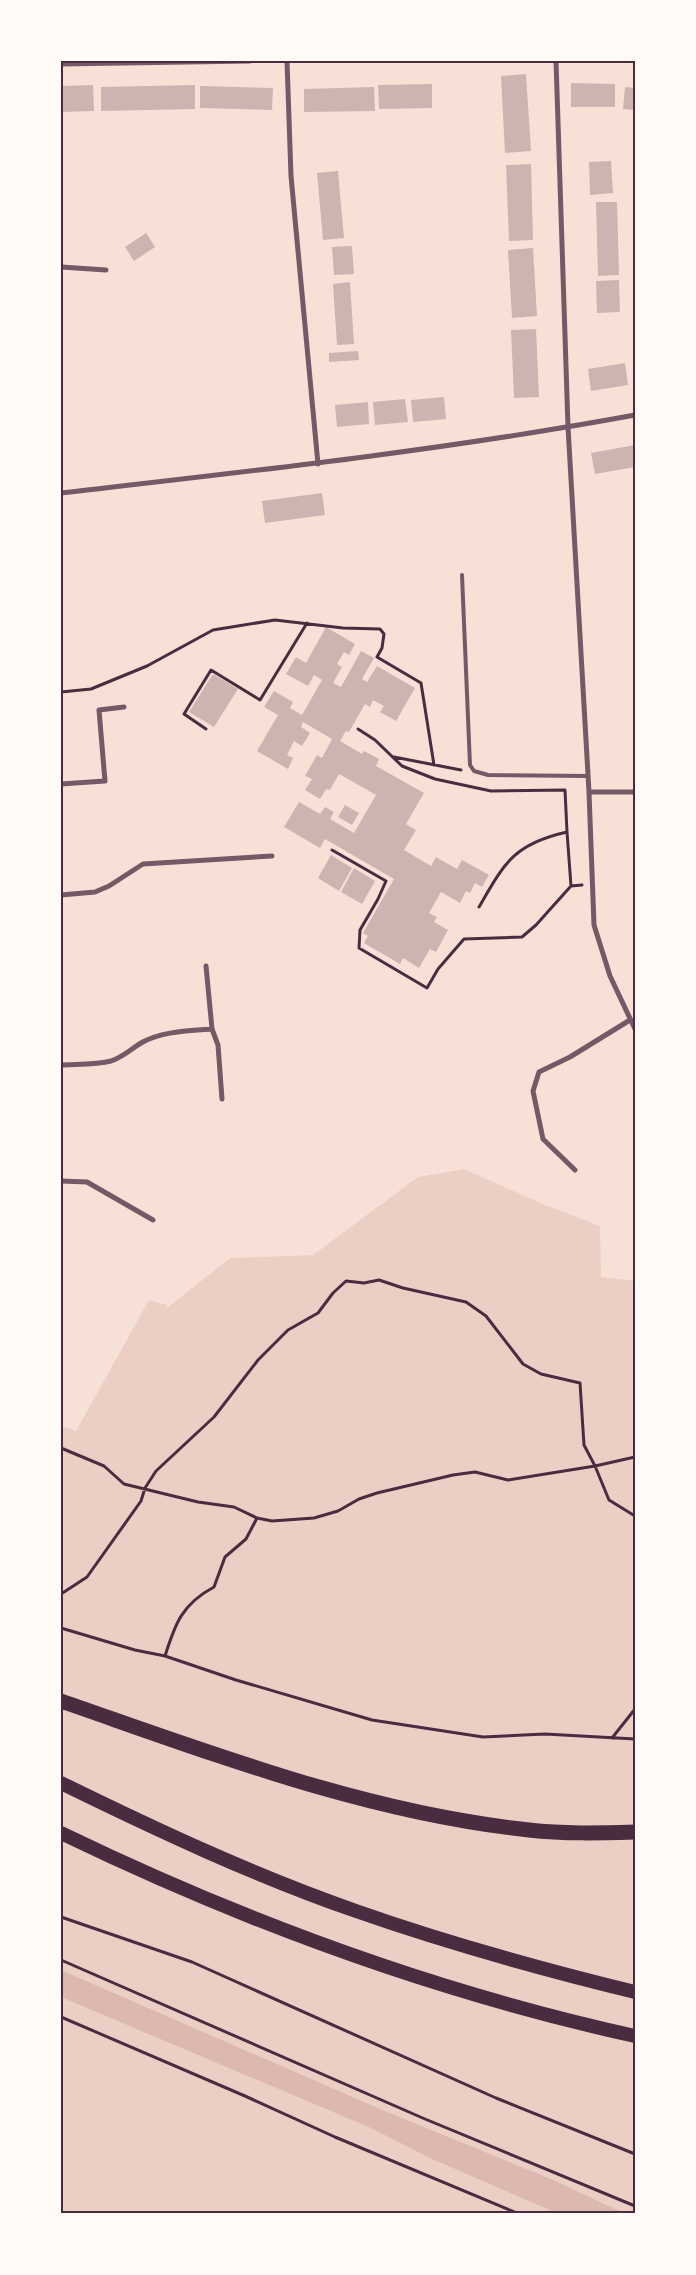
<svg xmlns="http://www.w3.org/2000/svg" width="696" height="2275" viewBox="0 0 696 2275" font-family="Montserrat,sans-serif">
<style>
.green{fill:#ebcfc5}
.water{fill:#dcb8b0}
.building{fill:#ccb4b1}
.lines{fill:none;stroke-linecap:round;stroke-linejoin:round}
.path{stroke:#4a2c40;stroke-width:3}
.service{stroke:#755966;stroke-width:4}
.minor{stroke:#755966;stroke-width:5}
.trunk{stroke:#4a2c40;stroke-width:14}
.motorway{stroke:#4a2c40;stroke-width:15}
.neatline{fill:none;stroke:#4a2c40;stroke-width:2}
</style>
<rect width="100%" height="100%" fill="#f7e1d7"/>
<path class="green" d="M 464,1169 L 545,1205 L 600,1226 L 601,1277 L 635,1281 L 635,2214 L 61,2214 L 61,1426 L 76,1431 L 149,1300 L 167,1305 L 167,1308 L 230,1258 L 313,1255 L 418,1177 Z"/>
<path class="water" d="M 61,1970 L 380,2109 L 551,2179 L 626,2214 L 559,2214 L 432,2159 L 371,2128 L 61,1997 Z"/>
<path class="building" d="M 526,74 L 531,151 L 505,153 L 501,76 Z
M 571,83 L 615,84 L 615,107 L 571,107 Z
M 432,84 L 432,108 L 379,109 L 378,85 Z
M 93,85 L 94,111 L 61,112 L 61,86 Z
M 195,85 L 195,109 L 101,111 L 101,87 Z
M 200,86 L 273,88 L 272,110 L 200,108 Z
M 374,87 L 375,111 L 304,112 L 304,89 Z
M 625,87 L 635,88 L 635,110 L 623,109 Z
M 611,161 L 613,193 L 590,195 L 589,162 Z
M 531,164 L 533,240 L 509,241 L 506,165 Z
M 338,171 L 344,238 L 323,240 L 317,173 Z
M 596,202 L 617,202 L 619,275 L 598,276 Z
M 146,233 L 155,247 L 134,261 L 125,247 Z
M 352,246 L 354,274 L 334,275 L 332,247 Z
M 533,248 L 537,316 L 512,318 L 508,250 Z
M 619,280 L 620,312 L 597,313 L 596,281 Z
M 350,282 L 354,344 L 337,345 L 333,284 Z
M 536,329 L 539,397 L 514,398 L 511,330 Z
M 358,351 L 359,360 L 329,362 L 329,353 Z
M 625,363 L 628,385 L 591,391 L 588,369 Z
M 444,397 L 446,419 L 413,422 L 411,400 Z
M 405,399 L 408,422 L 375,425 L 373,402 Z
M 368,402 L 369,424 L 337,427 L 335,405 Z
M 635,445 L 635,467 L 595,474 L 591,453 Z
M 322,493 L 325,515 L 265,523 L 262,501 Z
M 326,627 L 355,644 L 349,655 L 344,652 L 337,664 L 342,667 L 333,683 L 341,687 L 361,651 L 374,658 L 362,679 L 367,682 L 377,666 L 415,688 L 396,721 L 380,712 L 384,706 L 373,700 L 370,707 L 365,704 L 349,732 L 346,731 L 340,741 L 362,754 L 364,751 L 379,759 L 376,766 L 424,793 L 406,824 L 416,830 L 404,850 L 431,866 L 436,857 L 457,869 L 462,860 L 489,875 L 482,887 L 475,883 L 470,893 L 466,891 L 460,903 L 441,892 L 429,913 L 437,917 L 434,922 L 448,930 L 436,952 L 430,949 L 419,968 L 403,958 L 400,964 L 364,943 L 368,936 L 363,933 L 394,879 L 325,839 L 320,848 L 284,827 L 299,802 L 320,814 L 325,807 L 334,812 L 330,819 L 354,833 L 376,795 L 339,774 L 330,790 L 326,789 L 320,799 L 305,790 L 312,779 L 305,776 L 317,755 L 322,758 L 332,739 L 303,722 L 301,727 L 310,733 L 302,746 L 294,741 L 287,755 L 293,758 L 288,769 L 257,751 L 278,715 L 264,707 L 274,691 L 293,702 L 290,708 L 302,715 L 322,680 L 314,675 L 308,686 L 286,674 L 296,657 L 306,663 Z
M 213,674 L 238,689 L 214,727 L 189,712 Z
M 345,805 L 359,813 L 352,825 L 338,817 Z
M 331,855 L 352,868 L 339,891 L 318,878 Z
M 354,868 L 375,881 L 362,904 L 341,892 Z"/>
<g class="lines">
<path class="path" d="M 61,692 L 91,689 L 147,666 L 213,630 L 275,620 L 343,628 L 380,629 L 384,634 L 382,648 L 377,657 L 421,683 L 434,765
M 206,729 L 184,714 L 211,670 L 260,700 L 307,623
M 358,729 L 375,740 L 402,766 L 435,779 L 491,791 L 565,790 L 567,832
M 394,757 L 461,770
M 332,850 L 386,881 L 378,899 L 360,930 L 359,948 L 427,988 L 438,969 L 464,939 L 522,937 L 536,925 L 571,886 L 582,885
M 479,907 C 505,862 514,844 567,832 L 571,886
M 61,1448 L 104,1466 L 124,1484 L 198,1502 L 234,1507 L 257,1518 L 272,1521 L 314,1518 L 338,1511 L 359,1499 L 377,1493 L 453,1475 L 475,1472 L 508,1480 L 595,1466 L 635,1457
M 61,1594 L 87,1577 L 141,1501 L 145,1488 L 156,1471 L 214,1417 L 258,1360 L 288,1330 L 318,1313 L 333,1293 L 346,1281 L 364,1283 L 379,1280 L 403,1288 L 466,1302 L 486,1316 L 523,1364 L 541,1374 L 580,1383 L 584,1445 L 595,1466 L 609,1500 L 635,1516
M 61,1628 L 135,1650 L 165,1656 L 236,1680 L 372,1720 L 483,1737 L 545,1734 L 635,1739
M 165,1656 C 175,1624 182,1604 214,1587 L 225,1557 L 246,1539 L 257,1518
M 612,1738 L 635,1709
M 61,1917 L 192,1962 L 496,2098 L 635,2154
M 61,1960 L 425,2119 L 635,2206
M 61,2017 L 245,2096 L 335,2137 L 519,2214"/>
<path class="service" d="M 462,575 L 470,765 L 474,771 L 488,775 L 588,776"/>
<path class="minor" d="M 287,61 L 291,176 L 318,464
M 556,61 L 568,427 L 589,792 L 594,925 L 610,976 L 635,1029
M 61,64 L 250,61
M 61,267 L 106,270
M 61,493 C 253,471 445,450 635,415
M 61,784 L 105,781 L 99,710 L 124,707
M 589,792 L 635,792
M 61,895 L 95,892 L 109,886 L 143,864 L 272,856
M 206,966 L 212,1029 L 218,1045 L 222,1099
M 61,1065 C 77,1064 96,1065 111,1061 C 123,1057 131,1049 141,1043 C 162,1031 189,1031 212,1029
M 575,1170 L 543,1139 L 533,1091 L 539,1072 L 570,1057 L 630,1020
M 61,1181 L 87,1182 L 153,1220"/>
<path class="trunk" d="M 61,1783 C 157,1830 255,1876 356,1911 C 447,1943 541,1969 635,1992
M 61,1833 C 245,1922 435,1992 635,2036"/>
<path class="motorway" d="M 61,1701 C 214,1754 367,1813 529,1830 C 564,1834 600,1833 635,1832"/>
</g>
<rect width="696" height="2275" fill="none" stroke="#fffaf5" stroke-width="125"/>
<rect x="62" y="62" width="572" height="2150" class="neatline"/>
</svg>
